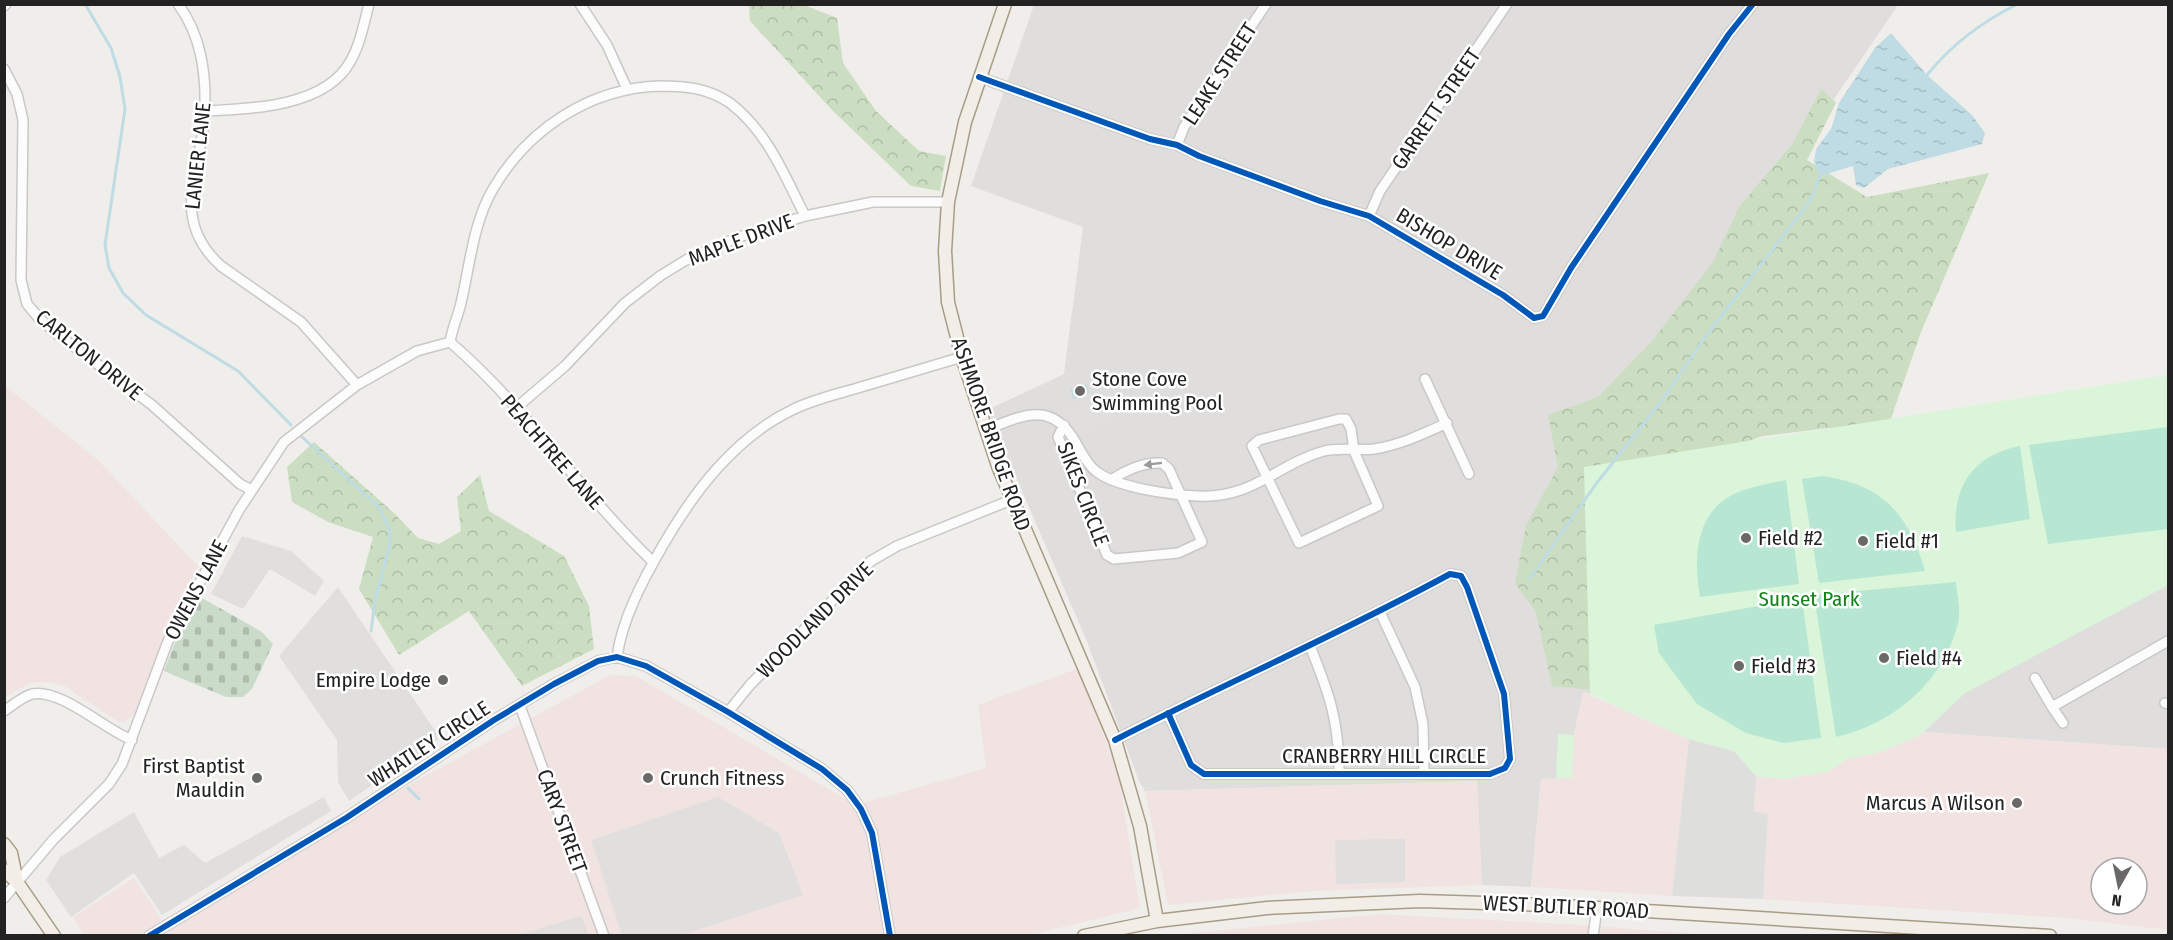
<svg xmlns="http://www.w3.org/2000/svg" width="2173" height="940" viewBox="0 0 2173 940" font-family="'Fira Sans Condensed',sans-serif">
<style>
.residential{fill:#dfdedc}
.commercial{fill:#f1e3e1;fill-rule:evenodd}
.religious{fill:#dededc}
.forest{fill:url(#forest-crowns)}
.cemetery{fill:url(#cemetery-stones)}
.park{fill:#daf5da}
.pitch{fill:#b7e6d2}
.parking{fill:#e0dfde}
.water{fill:url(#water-ripples)}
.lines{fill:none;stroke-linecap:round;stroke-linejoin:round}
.stream{stroke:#bfdbe3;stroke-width:3}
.minor-casing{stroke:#c9c8c7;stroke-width:12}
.major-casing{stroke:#a79c86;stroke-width:15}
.minor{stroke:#fdfcfc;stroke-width:9}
.major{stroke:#f3ede7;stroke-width:12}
.cycleway-casing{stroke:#fff;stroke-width:10}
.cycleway{stroke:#0057b8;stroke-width:6}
.oneway{fill:#9a9a9a}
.poi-dot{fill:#6a6968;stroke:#fff;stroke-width:2}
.labels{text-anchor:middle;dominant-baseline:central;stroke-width:5;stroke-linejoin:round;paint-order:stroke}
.street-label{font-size:21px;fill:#222;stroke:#fff}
.poi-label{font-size:21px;fill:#222;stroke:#fff;text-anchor:start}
.park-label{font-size:21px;fill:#0c8416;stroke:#fff}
</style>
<defs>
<pattern id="forest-crowns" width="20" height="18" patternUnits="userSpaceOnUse" patternTransform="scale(1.5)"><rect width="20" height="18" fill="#cbdec1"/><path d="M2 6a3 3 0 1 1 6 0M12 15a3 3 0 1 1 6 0" fill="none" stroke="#aebea6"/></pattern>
<pattern id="cemetery-stones" width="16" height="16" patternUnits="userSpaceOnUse" patternTransform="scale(1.5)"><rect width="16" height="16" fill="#cadbca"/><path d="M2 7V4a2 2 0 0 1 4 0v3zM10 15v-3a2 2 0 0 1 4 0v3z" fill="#adbcad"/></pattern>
<pattern id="water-ripples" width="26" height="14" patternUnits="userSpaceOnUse" patternTransform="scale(1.5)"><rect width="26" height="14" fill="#bfdbe3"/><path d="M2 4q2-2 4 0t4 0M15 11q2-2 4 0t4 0" fill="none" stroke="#a4bcc2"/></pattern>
</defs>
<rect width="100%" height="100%" fill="#f0eeeb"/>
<path class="residential" d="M 1034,5 L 1898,5 L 1584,467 L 1590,694 L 1583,692 L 1574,735 L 1572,778 L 1541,779 L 1531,887 L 1482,885 L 1477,781 L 1145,791 L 1139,781 L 1086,639 L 987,410 L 1064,374 L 1083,227 L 971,186 Z
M 2168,585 L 2168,749 L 1924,732 L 1964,693 Z"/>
<path class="commercial" d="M 4,385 L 97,459 L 198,566 L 163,640 L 134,714 L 125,722 L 119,722 L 66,687 L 50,682 L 30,683 L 5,697 Z
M 1079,668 L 1119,777 L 1140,908 L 1026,936 L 84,936 L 73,917 L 134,878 L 162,920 L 610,675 L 636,676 L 856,805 L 986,768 L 978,705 Z
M 1583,692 L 1689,739 L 1672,896 L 1531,887 L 1541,779 L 1572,778 L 1574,735 Z
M 1924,732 L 2168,749 L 2168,930 L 2067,918 L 1763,899 L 1768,814 L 1754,811 L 1756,776 L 1782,779 L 1827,772 L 1849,758 L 1877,753 ZM 2101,868 L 2137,868 L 2137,904 L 2101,904 Z
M 1477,781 L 1482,885 L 1313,891 L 1168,905 L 1145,791 Z
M 1379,914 L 1583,925 L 1711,935 L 1164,936 Z"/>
<path class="religious" d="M 1689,739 L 1734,751 L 1756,776 L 1754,811 L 1768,814 L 1763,899 L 1672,896 Z"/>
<path class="forest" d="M 749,5 L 804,5 L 837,18 L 843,63 L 876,111 L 919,151 L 946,156 L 940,191 L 911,186 L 833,111 L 750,21 Z
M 1821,89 L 1836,103 L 1807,160 L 1867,197 L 1989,173 L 1921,332 L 1888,427 L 1828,428 L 1763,436 L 1707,455 L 1605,691 L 1552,686 L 1536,612 L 1515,583 L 1526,526 L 1558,467 L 1548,415 L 1598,397 L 1652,341 L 1713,262 L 1739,207 L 1793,143 Z
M 314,442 L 395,514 L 418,538 L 439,544 L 461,531 L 457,497 L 480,475 L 489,511 L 564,556 L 589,606 L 594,649 L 522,686 L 469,611 L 399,655 L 359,589 L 373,537 L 328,522 L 292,502 L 287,467 Z"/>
<path class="cemetery" d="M 202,598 L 262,632 L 273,644 L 252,689 L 243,697 L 226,697 L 164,671 L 176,640 Z"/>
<path class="park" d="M 2168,375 L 2168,585 L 1965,693 L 1919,736 L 1877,753 L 1849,758 L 1827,772 L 1782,779 L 1756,776 L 1734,751 L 1689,739 L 1590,694 L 1584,467 Z
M 1558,734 L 1574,735 L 1572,778 L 1556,778 Z"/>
<path class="pitch" d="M 2168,427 L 2168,529 L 2048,544 L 2029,445 Z
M 2020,446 L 2030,519 L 1956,532 C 1952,486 1974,455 2020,446 Z
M 1823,476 C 1883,485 1908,513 1925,571 L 1819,583 L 1802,479 Z
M 1786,480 L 1799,584 L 1700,597 C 1694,561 1694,515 1732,495 C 1747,487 1769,484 1786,480 Z
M 1956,582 C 1957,595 1961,611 1958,623 C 1944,682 1893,724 1836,737 L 1814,595 Z
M 1802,598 L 1821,738 L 1783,743 L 1746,733 L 1697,704 L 1659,653 L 1654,625 Z"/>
<path class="parking" d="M 1104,398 L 1112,420 L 1075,434 L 1067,411 Z
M 242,536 L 291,551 L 324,581 L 315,596 L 270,569 L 243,609 L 211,594 Z
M 338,587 L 440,738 L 349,801 L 338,782 L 337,740 L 279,656 Z
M 324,797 L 331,811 L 162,915 L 134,873 L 71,917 L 46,880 L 60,857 L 134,812 L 159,858 L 184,845 L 205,863 Z
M 718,797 L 779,833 L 803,895 L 682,935 L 622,935 L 591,840 Z
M 1405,839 L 1405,882 L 1336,884 L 1335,840 Z
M 581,916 L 589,935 L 518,935 Z"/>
<path class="water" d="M 1891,33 L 1927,75 L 1972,115 L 1985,133 L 1982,144 L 1888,169 L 1864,188 L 1856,185 L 1853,166 L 1820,176 L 1814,162 L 1816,149 L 1831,129 L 1839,103 L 1875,48 Z
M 1086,384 L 1090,392 L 1074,399 L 1070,390 Z"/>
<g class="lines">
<path class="stream" d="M 85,4 L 111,48 L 120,77 L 125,109 L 105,245 L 109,268 L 123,293 L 146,315 L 238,371 L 291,425
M 1927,75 C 1952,44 1983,21 2018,4
M 302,437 L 379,507 L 388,526 L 391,540 L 375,601 L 371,631
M 1530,578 L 1596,484 L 1660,403 L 1706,336 L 1810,201 L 1820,176
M 408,788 L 419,799"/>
<g class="minor-casing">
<path id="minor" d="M 178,4 C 201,35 206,72 205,110 C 203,169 167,217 221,266 L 301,322 L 357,385
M 580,4 L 607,45 L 627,89
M 4,6 L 6,4
M 4,69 L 17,94 L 23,120 L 21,280 L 27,304 L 38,317 L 57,334 L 152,405 L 240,484 L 252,490
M 979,77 L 1150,139 L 1177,145 L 1199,156 L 1320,201 L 1369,216 L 1503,295 L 1534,318 L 1543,316 L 1571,268 L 1729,34 L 1753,4
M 205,111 C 250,109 325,107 350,62 C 360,45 364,23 369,4
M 1177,145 L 1184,127 L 1266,4
M 1369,216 L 1380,191 L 1507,4
M 450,342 C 452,329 458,316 461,303 C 470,265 473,223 493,189 C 528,129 590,88 660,86 C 686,86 708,88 730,103 C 767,131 785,176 805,216
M 450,342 C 526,407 581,493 653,562
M 1425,379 L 1469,474
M 516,408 L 565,366 L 625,303 L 660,276 L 686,260 L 739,237 L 805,216 L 873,202 L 948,202
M 1339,419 L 1346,419 L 1351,429 L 1354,451 L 1378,506 L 1299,543 L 1252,446 L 1259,440 Z
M 1064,425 L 1058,437 L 1107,555 L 1114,559 L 1178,553 L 1202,542 L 1169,469 L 1162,463 C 1145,462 1126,470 1111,480
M 986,430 C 1023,415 1052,400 1076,443 C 1081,452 1088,466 1097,472 C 1119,488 1171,495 1198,496 C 1253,499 1277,464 1324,451 C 1339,447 1358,451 1374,449 C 1400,445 1423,434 1447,423
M 1380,612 L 1415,687 L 1423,724 L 1424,772
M 1310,646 C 1329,693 1339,721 1339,772
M 617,657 C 622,619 643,580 662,547 C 693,493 734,438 792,410 C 814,399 838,394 861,387 C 895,377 928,367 962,357
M 2035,678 L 2052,707 L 2168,641
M 2165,703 L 2168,704
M 520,706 L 604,936
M 2052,707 L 2063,723
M 4,711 C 13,705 22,697 32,694 C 60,688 104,729 132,740
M 728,712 L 750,685 L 871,561 L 897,546 L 1011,500
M 1115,740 C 1226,683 1340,634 1450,574 L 1461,576 L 1467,587 L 1504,694 L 1510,759 L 1505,768 L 1490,774 L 1204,774 L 1191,765 L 1168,713
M 4,898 L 53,840 L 109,784 L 122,764 L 168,641 L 239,510 L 284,442 L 357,385 L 417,351 L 450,342
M 149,936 L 346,818 L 494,720 L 554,684 L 598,661 L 617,657 L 646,666 L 728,712 L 822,769 L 847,790 L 861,809 L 872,833 L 890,936
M 1593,936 L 1597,908"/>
</g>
<g class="major-casing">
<path id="major" d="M 1005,4 L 965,122 L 948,202 L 945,251 L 948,302 L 962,357 L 998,466 L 1115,740 L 1140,826 L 1157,921
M 4,844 L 11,853 L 17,882
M 4,870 L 17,882 L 54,936
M 1084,936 L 1157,921 L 1267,908 L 1420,901 L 1549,905 L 2050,936"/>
</g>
<use href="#minor" class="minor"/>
<use href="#major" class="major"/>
<g class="cycleway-casing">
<path id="cycleway" d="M 979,77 L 1150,139 L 1177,145 L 1199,156 L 1320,201 L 1369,216 L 1503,295 L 1534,318 L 1543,316 L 1571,268 L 1729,34 L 1753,4
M 1115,740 C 1226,683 1340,634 1450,574 L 1461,576 L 1467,587 L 1504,694 L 1510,759 L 1505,768 L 1490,774 L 1204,774 L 1191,765 L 1168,713
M 149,936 L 346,818 L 494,720 L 554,684 L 598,661 L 617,657 L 646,666 L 728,712 L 822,769 L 847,790 L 861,809 L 872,833 L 890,936"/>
</g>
<use href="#cycleway" class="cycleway"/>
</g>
<defs><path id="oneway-solid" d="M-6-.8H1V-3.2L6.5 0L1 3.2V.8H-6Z" transform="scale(1.5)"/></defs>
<use class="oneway" href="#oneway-solid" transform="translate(1153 464) rotate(173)"/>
<g class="poi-dot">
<circle cx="1080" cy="391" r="6"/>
<circle cx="1746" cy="538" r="6"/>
<circle cx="1863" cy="541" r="6"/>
<circle cx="1884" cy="658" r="6"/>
<circle cx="1739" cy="666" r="6"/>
<circle cx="443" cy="680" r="6"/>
<circle cx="257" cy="778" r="6"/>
<circle cx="648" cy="778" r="6"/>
<circle cx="2017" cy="803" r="6"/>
</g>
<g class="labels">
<g class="street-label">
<text transform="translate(1220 74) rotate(-57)">LEAKE STREET</text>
<text transform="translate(1436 109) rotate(-56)">GARRETT STREET</text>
<text transform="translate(198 156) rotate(-84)">LANIER LANE</text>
<text transform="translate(741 240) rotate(-21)">MAPLE DRIVE</text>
<text transform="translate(1449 244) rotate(31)">BISHOP DRIVE</text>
<text transform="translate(89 355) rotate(39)">CARLTON DRIVE</text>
<text transform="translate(991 434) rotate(71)">ASHMORE BRIDGE ROAD</text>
<text transform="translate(552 452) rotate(49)">PEACHTREE LANE</text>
<text transform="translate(1083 494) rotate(69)">SIKES CIRCLE</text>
<text transform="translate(196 590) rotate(-62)">OWENS LANE</text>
<text transform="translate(815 620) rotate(-45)">WOODLAND DRIVE</text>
<text transform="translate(429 744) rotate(-33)">WHATLEY CIRCLE</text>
<text x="1384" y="756">CRANBERRY HILL CIRCLE</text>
<text transform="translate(562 821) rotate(70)">CARY STREET</text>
<text transform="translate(1566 907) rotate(3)">WEST BUTLER ROAD</text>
</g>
<g class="poi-label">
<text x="1092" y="379">Stone Cove<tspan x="1092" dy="24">Swimming Pool</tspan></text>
<text x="1758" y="538">Field #2</text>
<text x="1875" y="541">Field #1</text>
<text x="1896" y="658">Field #4</text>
<text x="1751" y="666">Field #3</text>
<text x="431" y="680" text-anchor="end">Empire Lodge</text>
<text x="245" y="766" text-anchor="end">First Baptist<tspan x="245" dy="24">Mauldin</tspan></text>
<text x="660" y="778">Crunch Fitness</text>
<text x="2005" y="803" text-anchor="end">Marcus A Wilson</text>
</g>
<g class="park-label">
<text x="1809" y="599">Sunset Park</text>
</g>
</g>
<rect width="2173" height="940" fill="none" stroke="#222222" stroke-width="12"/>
<g transform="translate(2119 886) rotate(189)"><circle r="28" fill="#ffffff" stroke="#a7a7a7" stroke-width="1.5"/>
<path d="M0-4.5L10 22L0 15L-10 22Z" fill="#6a6968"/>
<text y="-9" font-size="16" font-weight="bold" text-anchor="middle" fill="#222222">N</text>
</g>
</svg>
